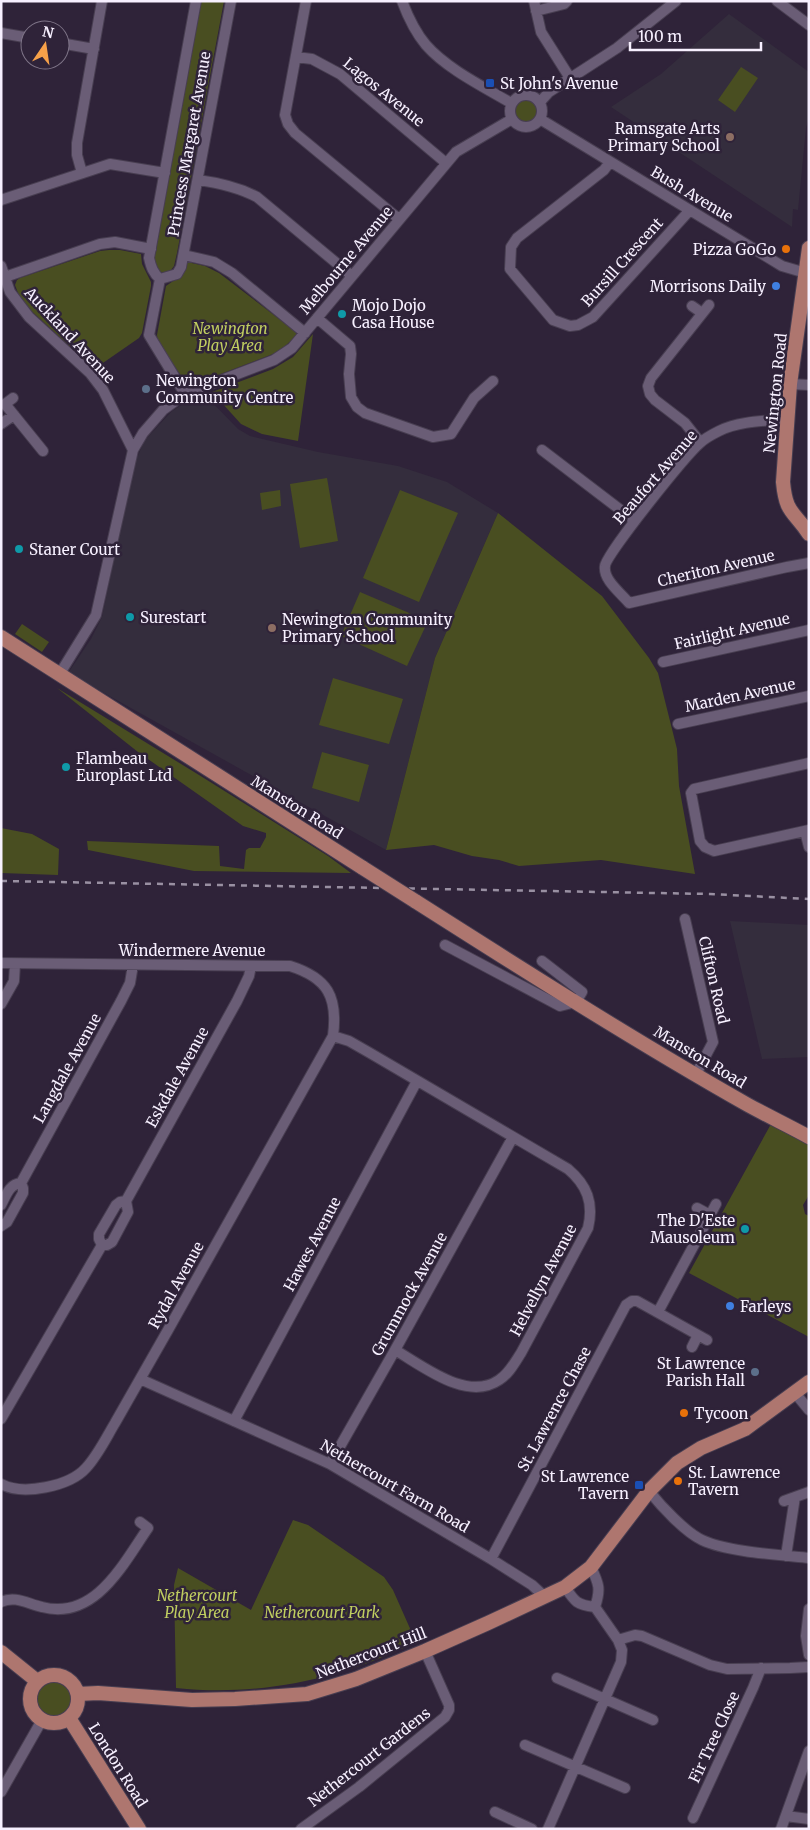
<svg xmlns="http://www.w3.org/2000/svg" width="810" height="1830" viewBox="0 0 810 1830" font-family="Merriweather,serif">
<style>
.education{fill:#342d3d}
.green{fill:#494e21}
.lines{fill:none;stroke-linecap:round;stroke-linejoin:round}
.minor-casing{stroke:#483e51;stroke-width:12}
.major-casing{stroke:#483e51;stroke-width:16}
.minor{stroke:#6a5d76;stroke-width:10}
.major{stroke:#ae766f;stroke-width:14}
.rail{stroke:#9990a2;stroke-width:2.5;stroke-dasharray:6 6;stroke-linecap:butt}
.major-bridge-casing{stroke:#483e51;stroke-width:16;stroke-linecap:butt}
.major-bridge{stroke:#ae766f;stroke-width:14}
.transit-dot{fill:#1a4fb4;stroke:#2f2339;stroke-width:2}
.education-dot{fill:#8d6e63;stroke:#2f2339;stroke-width:2}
.food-dot{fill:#e8710a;stroke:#2f2339;stroke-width:2}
.shop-dot{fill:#3f7fe0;stroke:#2f2339;stroke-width:2}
.culture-dot{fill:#0f9aa8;stroke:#2f2339;stroke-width:2}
.service-dot{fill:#5c6f8a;stroke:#2f2339;stroke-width:2}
.labels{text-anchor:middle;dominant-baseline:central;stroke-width:5;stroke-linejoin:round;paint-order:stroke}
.poi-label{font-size:15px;fill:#f7f0ff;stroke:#2f2339;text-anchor:start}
.street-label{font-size:15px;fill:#f7f0ff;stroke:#2f2339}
.park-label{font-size:15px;font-style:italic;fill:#c0ce60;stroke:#2f2339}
</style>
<rect width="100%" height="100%" fill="#2f2339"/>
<path class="education" d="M 729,14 L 809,72 L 809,117 L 806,128 L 798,210 L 793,209 L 792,227 L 611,107 L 661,74 Z
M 203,393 L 238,429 L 250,436 L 318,452 L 398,466 L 447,482 L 498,513 L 435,658 L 386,850 L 68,673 L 91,639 L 102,617 L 133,468 L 144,441 L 171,412 L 190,399 Z
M 730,921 L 809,925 L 809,1057 L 762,1059 Z"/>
<path class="green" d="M 199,1 L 224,1 L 177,253 L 174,266 L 171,270 L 167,273 L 157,272 L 152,251 Z
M 741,67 L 758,78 L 735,112 L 718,100 Z
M514 111a12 12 0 1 1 24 0a12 12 0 1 1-24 0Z
M 109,250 L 120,250 L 141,254 L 142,264 L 151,282 L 151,286 L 142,333 L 139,338 L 100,365 L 90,365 L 26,306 L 20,298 L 15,285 L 17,280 L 20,278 L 100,251 Z
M 187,262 L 205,266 L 219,273 L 296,332 L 296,336 L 282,349 L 273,354 L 205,380 L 191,382 L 184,380 L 158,342 L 157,335 L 166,286 L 179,277 Z
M 313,334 L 298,441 L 262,434 L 241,424 L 212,392 L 273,369 L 293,357 Z
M 327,478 L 338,541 L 300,548 L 290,484 Z
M 280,490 L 281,506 L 262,510 L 260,493 Z
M 400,490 L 458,513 L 419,602 L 363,578 Z
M 498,513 L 602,596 L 649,658 L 658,673 L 677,749 L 679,786 L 695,874 L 601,860 L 519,866 L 499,860 L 472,856 L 434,845 L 386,850 L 435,658 Z
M 360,592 L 428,621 L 407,666 L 341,636 Z
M 22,624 L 49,642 L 42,652 L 15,634 Z
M 333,678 L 403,699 L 389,744 L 319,725 Z
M 57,688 L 199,775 L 328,856 L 351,873 L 194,871 L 88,850 L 87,841 L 219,846 L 220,866 L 244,869 L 246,850 L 249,848 L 260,848 L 266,837 L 266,833 L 243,826 L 138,752 Z
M 322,752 L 369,765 L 359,802 L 312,788 Z
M 1,828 L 32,834 L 59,849 L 58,875 L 1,873 Z
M 771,1124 L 809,1144 L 809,1195 L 803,1205 L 805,1214 L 809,1216 L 809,1337 L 689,1273 Z
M 293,1520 L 308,1525 L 384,1577 L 393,1590 L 416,1642 C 342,1679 259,1697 176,1688 L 174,1585 L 178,1568 L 251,1610 Z
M36 1699a18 18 0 1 1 36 0a18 18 0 1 1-36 0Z"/>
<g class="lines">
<g class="minor-casing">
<path id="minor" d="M 196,1 L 149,258 C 151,267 153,273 160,279 L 177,274 L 181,267 L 231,1
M 306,1 L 285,115 L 288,124 L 295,133 L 399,219
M 402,1 C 408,17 415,32 426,45 C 447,69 484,87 511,103
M 534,1 L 541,32 L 570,78
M 777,1 L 809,25
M 536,11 L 564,4 L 567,1
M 1,33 L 30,38
M 60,43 L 94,49
M 296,57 L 312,59 L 340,74 L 446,163
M510 111a16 16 0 1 1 32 0a16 16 0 1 1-32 0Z
M 540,102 L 549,92 L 617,48 L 676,1
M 540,119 L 782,266 L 809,274
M 610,162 L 604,170 L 517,238 L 511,247 L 510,269 L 553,320 L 570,326 L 578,325 L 593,317 L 690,210
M 82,173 L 77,155 L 77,143 L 102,1
M 198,180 C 220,183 238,187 257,197 L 352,276
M 1,200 L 110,164 L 165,173
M 184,255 L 214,262 L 232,273 L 305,333
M 1,266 L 10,292 L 29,317 L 90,373 L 103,390 L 133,450
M 5,277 L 100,244 L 115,242 L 151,249
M 160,279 L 149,335 L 185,394
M 692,306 L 702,313
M 317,318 L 350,346 L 351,354 L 349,374 L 351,397 L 357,407 L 365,413 L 433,437 L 451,434 L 474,398 L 493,381
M 790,384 L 809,385
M 13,398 L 5,404 L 43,451
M 787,419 C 765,421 739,421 719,431 C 713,434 705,438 700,443 C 686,455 606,554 605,566 C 603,580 621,593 629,603 L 787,567 L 809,563
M 1,424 L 14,415
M 700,442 L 685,423 L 655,400 L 650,394 L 648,386 L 651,378 L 709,305
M 542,450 L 635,521
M 663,662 L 809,630
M 59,675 L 96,615 L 133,450 L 143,433 L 163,410 L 185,394 L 274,360 L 292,348 L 456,152 L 512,119
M 678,724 L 809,696
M 809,763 L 694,789 L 691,793 L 700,841 L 705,847 L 714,851 L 809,830
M 805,831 L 809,847
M 685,919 L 713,1042 L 696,1074
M 445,945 L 560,1006 L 576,1002 L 582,992 L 542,961
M 1,963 L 290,966 C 328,978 338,997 333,1036 C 278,1134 223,1232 168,1330 C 150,1361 133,1392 115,1423 C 106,1438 98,1455 86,1468 C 70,1486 23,1496 1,1484
M 1,1004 L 14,981 L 15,964
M 333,1036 L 349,1041 L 370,1053 L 568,1169 C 587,1185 594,1203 588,1228 L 521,1353 C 515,1362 509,1374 499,1380 C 467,1402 423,1366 395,1350
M 126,1201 L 237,1001 L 249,976 L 251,966
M 1,1205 C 6,1196 9,1184 21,1183
M 697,1208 L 710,1215
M 1,1226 L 7,1222 L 23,1193 L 23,1188 L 21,1183 L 121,1001 L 130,983 L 133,965
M 658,1312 L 716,1204
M 692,1347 L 698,1335
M 140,1379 L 330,1464 L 491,1559 L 532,1585 L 545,1597
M 795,1393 L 809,1410
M 1,1419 L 102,1245 L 99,1239 L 99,1234 L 116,1205 L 120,1202 L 126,1201 L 128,1212 L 112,1242 L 107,1245 L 102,1245
M 234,1421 L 417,1081
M 330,1464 L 395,1350 L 513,1137
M 649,1491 C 661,1506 685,1532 702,1540 C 727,1552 780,1555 809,1558
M 784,1501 L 809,1492
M 786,1556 L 795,1497
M 491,1559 L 626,1305 L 632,1301 L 637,1301 L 707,1340
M 591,1567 C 599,1584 601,1589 595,1607
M 565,1587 C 575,1602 577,1605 595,1607
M 1,1602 C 15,1595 28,1604 42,1607 C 95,1621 123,1564 148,1528 L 140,1522
M 809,1609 L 806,1636 L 809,1655
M 618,1640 L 635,1635 L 642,1636 L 710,1665 L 727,1669 L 790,1668 L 809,1667
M 557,1678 L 653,1720
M 525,1745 L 625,1788
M 1,1792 L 42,1720
M 495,1812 L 532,1829
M 786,1816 L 809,1819
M 693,1818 L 753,1688 L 761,1668
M 301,1829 L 359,1787 L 445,1717 L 449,1710 L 449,1705 L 425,1651
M 548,1829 L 621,1662 L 622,1650 L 618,1640 L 595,1607
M 781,1829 L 809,1751"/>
</g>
<g class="major-casing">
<path id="major" d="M 809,248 L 790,384 L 783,482 C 786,514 793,510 809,534
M 1,637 L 363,868
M 415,901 C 525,971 635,1041 748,1105 C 768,1116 789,1126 809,1137
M 1,1652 L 37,1681
M30 1699a24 24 0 1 1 48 0a24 24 0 1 1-48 0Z
M 78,1694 L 98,1693 L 192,1700 L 235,1699 L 307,1694 L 356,1679 L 425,1651 L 488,1623 L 565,1587 L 591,1567 L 649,1491 L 677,1463 L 701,1448 L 745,1429 L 809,1382
M 69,1718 L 139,1829"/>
</g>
<use href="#minor" class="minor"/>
<use href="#major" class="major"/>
<path class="rail" d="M 1,881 L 710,894 L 809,899"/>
<g class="major-bridge-casing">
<path id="major-bridge" d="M 363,868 L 415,901"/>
</g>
<use href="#major-bridge" class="major-bridge"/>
</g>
<g class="transit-dot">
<rect x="485" y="78" width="10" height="10" rx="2.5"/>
<rect x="634" y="1480" width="10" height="10" rx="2.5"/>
</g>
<g class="education-dot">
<circle cx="730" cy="137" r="5"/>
<circle cx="272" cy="628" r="5"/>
</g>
<g class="food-dot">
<circle cx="786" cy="249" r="5"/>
<circle cx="684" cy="1413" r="5"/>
<circle cx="678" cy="1481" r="5"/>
</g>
<g class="shop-dot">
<circle cx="776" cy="286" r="5"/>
<circle cx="730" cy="1306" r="5"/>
</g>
<g class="culture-dot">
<circle cx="342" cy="314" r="5"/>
<circle cx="19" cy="549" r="5"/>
<circle cx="130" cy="617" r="5"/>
<circle cx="66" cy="767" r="5"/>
<circle cx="745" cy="1229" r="5"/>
</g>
<g class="service-dot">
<circle cx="146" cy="389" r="5"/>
<circle cx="755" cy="1372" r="5"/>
</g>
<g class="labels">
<g class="poi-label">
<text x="500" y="83">St John's Avenue</text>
<text x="720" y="128" text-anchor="end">Ramsgate Arts<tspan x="720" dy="17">Primary School</tspan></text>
<text x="776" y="249" text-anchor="end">Pizza GoGo</text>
<text x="766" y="286" text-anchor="end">Morrisons Daily</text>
<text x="352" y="305">Mojo Dojo<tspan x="352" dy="17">Casa House</tspan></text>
<text x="156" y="380">Newington<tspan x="156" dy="17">Community Centre</tspan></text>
<text x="29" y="549">Staner Court</text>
<text x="140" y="617">Surestart</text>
<text x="282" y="619">Newington Community<tspan x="282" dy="17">Primary School</tspan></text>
<text x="76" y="758">Flambeau<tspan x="76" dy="17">Europlast Ltd</tspan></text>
<text x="735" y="1220" text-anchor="end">The D'Este<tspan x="735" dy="17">Mausoleum</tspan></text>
<text x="740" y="1306">Farleys</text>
<text x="745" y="1363" text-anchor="end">St Lawrence<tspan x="745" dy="17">Parish Hall</tspan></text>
<text x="694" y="1413">Tycoon</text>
<text x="688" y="1472">St. Lawrence<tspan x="688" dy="17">Tavern</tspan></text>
<text x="629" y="1476" text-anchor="end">St Lawrence<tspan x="629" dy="17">Tavern</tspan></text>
</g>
<g class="street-label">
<text transform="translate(384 92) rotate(39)">Lagos Avenue</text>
<text transform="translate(189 144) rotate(-80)">Princess Margaret Avenue</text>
<text transform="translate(692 194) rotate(31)">Bush Avenue</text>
<text transform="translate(346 260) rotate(-50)">Melbourne Avenue</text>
<text transform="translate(622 262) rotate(-48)">Bursill Crescent</text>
<text transform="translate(70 335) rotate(47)">Auckland Avenue</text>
<text transform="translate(775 393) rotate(-84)">Newington Road</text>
<text transform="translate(655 477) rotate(-49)">Beaufort Avenue</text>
<text transform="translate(716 568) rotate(-13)">Cheriton Avenue</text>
<text transform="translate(732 631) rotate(-13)">Fairlight Avenue</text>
<text transform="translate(740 695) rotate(-12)">Marden Avenue</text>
<text transform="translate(297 807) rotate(32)">Manston Road</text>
<text x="192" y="950">Windermere Avenue</text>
<text transform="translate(714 980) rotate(77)">Clifton Road</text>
<text transform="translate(700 1057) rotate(31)">Manston Road</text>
<text transform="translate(67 1068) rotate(-61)">Langdale Avenue</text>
<text transform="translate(177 1077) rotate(-61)">Eskdale Avenue</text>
<text transform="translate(312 1244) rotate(-62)">Hawes Avenue</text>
<text transform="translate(543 1280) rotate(-62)">Helvellyn Avenue</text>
<text transform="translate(176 1285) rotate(-61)">Rydal Avenue</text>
<text transform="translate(409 1294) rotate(-61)">Grummock Avenue</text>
<text transform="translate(554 1409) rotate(-62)">St. Lawrence Chase</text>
<text transform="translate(395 1486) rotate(30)">Nethercourt Farm Road</text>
<text transform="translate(371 1653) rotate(-21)">Nethercourt Hill</text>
<text transform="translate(714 1737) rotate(-65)">Fir Tree Close</text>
<text transform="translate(369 1757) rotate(-38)">Nethercourt Gardens</text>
<text transform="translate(118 1765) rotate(58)">London Road</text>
</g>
<g class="park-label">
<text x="230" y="328">Newington<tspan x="230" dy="17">Play Area</tspan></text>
<text x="197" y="1595">Nethercourt<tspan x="197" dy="17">Play Area</tspan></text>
<text x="322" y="1612">Nethercourt Park</text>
</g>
</g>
<rect width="810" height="1830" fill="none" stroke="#f7f0ff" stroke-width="5"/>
<g transform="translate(45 45) rotate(13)"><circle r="24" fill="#2f2339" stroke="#7f7588"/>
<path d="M0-4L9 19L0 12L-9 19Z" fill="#f7a149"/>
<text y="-8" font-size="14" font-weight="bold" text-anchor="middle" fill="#f7f0ff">N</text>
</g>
<path d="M630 42v8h131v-8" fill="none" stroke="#f7f0ff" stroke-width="2.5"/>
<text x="638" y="42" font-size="15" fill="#f7f0ff" stroke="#2f2339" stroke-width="4" paint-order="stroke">100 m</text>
</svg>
